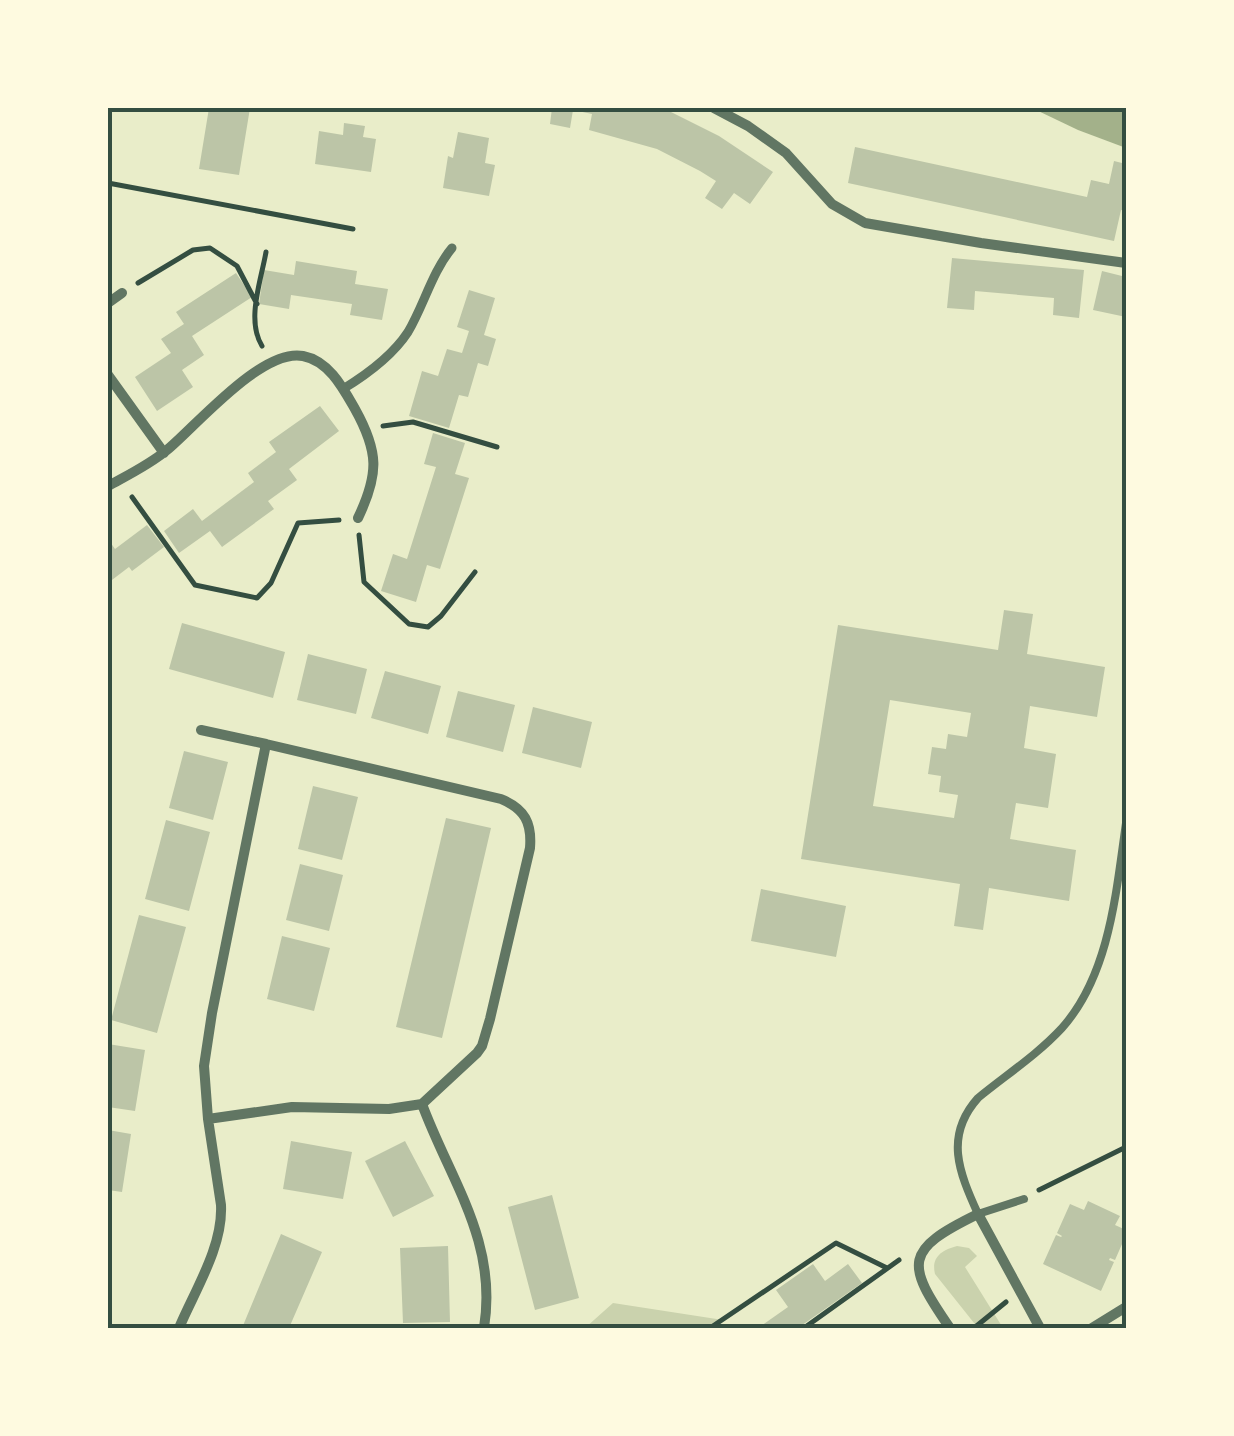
<svg xmlns="http://www.w3.org/2000/svg" width="1234" height="1436" viewBox="0 0 1234 1436" font-family="'Archivo Narrow',sans-serif">
<style>
.green{fill:#cad2ad}
.water{fill:#a3b18a}
.building{fill:#bcc5a7;fill-rule:evenodd}
.lines{fill:none;stroke-linecap:round;stroke-linejoin:round}
.path{stroke:#344e41;stroke-width:5}
.service{stroke:#617663;stroke-width:8}
.pedestrian{stroke:#617663;stroke-width:9}
.minor{stroke:#617663;stroke-width:10}
.neatline{fill:none;stroke:#344e41;stroke-width:4}
</style>
<rect width="100%" height="100%" fill="#e9edc9"/>
<path class="green" d="M 957,1246 L 969,1248 L 977,1256 L 965,1267 L 1003,1328 L 978,1328 L 935,1274 C 931,1257 942,1250 957,1246 Z
M 613,1303 L 723,1320 L 710,1328 L 585,1328 Z"/>
<path class="water" d="M 1032,108 L 1126,108 L 1126,148 L 1078,130 Z"/>
<path class="building" d="M 209,108 L 250,108 L 239,175 L 199,169 Z
M 552,108 L 657,108 L 671,112 L 719,136 L 773,172 L 750,204 L 734,193 L 722,209 L 705,198 L 716,181 L 700,171 L 657,149 L 589,130 L 592,114 L 573,110 L 570,128 L 550,124 Z
M 344,123 L 365,126 L 363,137 L 376,139 L 371,172 L 315,164 L 319,131 L 343,135 Z
M 458,132 L 489,138 L 485,163 L 495,165 L 489,196 L 443,188 L 448,156 L 453,158 Z
M 855,147 L 1087,197 L 1091,180 L 1109,184 L 1114,161 L 1126,164 L 1126,211 L 1121,210 L 1114,241 L 848,183 Z
M 952,258 L 1084,270 L 1079,318 L 1053,315 L 1054,298 L 975,291 L 974,310 L 947,308 Z
M 296,261 L 357,271 L 355,284 L 388,289 L 382,320 L 350,315 L 352,304 L 291,295 L 289,309 L 259,304 L 264,270 L 294,275 Z
M 1102,271 L 1126,277 L 1126,317 L 1093,310 Z
M 236,273 L 252,297 L 192,336 L 204,355 L 182,370 L 193,387 L 157,411 L 135,377 L 171,353 L 161,339 L 184,324 L 176,312 Z
M 469,290 L 495,298 L 484,335 L 496,339 L 488,366 L 478,363 L 468,397 L 459,395 L 449,428 L 409,416 L 422,371 L 438,376 L 447,349 L 462,353 L 469,331 L 457,327 Z
M 320,406 L 339,431 L 289,469 L 297,480 L 268,501 L 274,509 L 222,547 L 210,531 L 179,553 L 164,531 L 193,509 L 202,521 L 254,482 L 248,473 L 276,452 L 269,442 Z
M 433,433 L 465,443 L 455,474 L 469,478 L 440,569 L 427,565 L 416,602 L 381,591 L 393,554 L 407,559 L 436,467 L 424,464 Z
M 147,525 L 164,547 L 132,571 L 129,567 L 108,583 L 108,539 L 115,549 Z
M 1004,610 L 1033,614 L 1027,654 L 1105,667 L 1097,717 L 1030,706 L 1024,748 L 1056,754 L 1048,808 L 1016,803 L 1010,839 L 1076,850 L 1069,901 L 989,888 L 983,930 L 954,926 L 960,884 L 801,859 L 838,625 L 998,650 ZM 890,700 L 971,713 L 967,737 L 948,734 L 946,749 L 932,747 L 928,774 L 941,776 L 939,792 L 958,795 L 954,818 L 873,806 Z
M 182,623 L 285,652 L 273,698 L 169,669 Z
M 308,654 L 367,669 L 356,714 L 297,700 Z
M 385,671 L 441,686 L 428,734 L 371,718 Z
M 458,691 L 515,705 L 503,752 L 446,737 Z
M 533,707 L 592,722 L 581,768 L 522,753 Z
M 184,751 L 228,762 L 213,820 L 169,808 Z
M 313,786 L 358,797 L 342,860 L 298,849 Z
M 446,818 L 491,828 L 442,1038 L 396,1027 Z
M 166,820 L 210,832 L 189,911 L 145,899 Z
M 300,864 L 343,875 L 329,931 L 286,920 Z
M 761,889 L 846,906 L 836,957 L 751,941 Z
M 139,915 L 186,927 L 157,1033 L 111,1020 Z
M 282,936 L 330,948 L 314,1011 L 267,999 Z
M 108,1044 L 145,1050 L 135,1111 L 108,1107 Z
M 108,1130 L 131,1134 L 122,1192 L 108,1190 Z
M 291,1141 L 352,1152 L 343,1199 L 283,1189 Z
M 405,1141 L 434,1196 L 393,1217 L 365,1161 Z
M 552,1195 L 579,1298 L 535,1310 L 508,1207 Z
M 1088,1201 L 1120,1216 L 1115,1225 L 1126,1230 L 1126,1235 L 1115,1260 L 1110,1258 L 1109,1260 L 1114,1262 L 1101,1291 L 1043,1264 L 1056,1235 L 1061,1237 L 1062,1236 L 1057,1233 L 1070,1204 L 1084,1210 Z
M 281,1234 L 322,1252 L 289,1328 L 242,1328 Z
M 448,1246 L 450,1322 L 403,1323 L 400,1248 Z
M 813,1264 L 825,1281 L 848,1264 L 862,1283 L 798,1328 L 758,1328 L 788,1307 L 776,1290 Z"/>
<g class="lines">
<path class="path" d="M 108,183 L 353,229
M 138,283 L 193,250 L 210,248 L 237,266 L 257,304
M 262,346 C 246,320 261,281 266,252
M 383,426 L 413,422 L 497,447
M 132,497 L 195,585 L 257,598 L 271,583 L 298,523 L 339,520
M 359,535 L 364,582 L 409,624 L 428,627 L 441,616 L 475,572
M 1039,1190 L 1126,1147
M 710,1328 L 836,1243 L 887,1268
M 804,1328 L 899,1260
M 974,1328 L 1006,1302"/>
<path class="service" d="M 1024,1199 L 978,1214 C 959,1172 944,1136 978,1098 C 1006,1075 1037,1055 1062,1028 C 1110,974 1116,892 1126,823"/>
<path class="pedestrian" d="M 343,389 C 366,375 393,355 408,332 C 424,305 432,272 452,248"/>
<path class="minor" d="M 714,108 L 748,126 L 786,153 L 832,204 L 865,223 L 981,243 L 1126,263
M 108,303 L 122,293
M 108,375 L 164,453
M 108,486 C 128,475 149,465 167,450 C 197,425 262,348 303,356 C 329,361 343,388 355,409 C 379,452 379,474 358,518
M 201,730 L 266,744
M 422,1104 C 450,1180 498,1241 484,1328
M 179,1328 C 195,1290 223,1247 221,1205 L 208,1119 L 204,1066 L 212,1013 L 266,744 L 501,799 C 525,809 532,823 530,848 L 490,1019 L 482,1046 L 477,1053 L 422,1104 L 389,1109 L 292,1107 L 208,1119
M 950,1328 C 905,1263 904,1250 978,1214 L 1040,1328
M 1092,1328 L 1126,1307"/>
</g>
<rect width="1234" height="1436" fill="none" stroke="#fefae0" stroke-width="220"/>
<rect x="110" y="110" width="1014" height="1216" class="neatline"/>
</svg>
